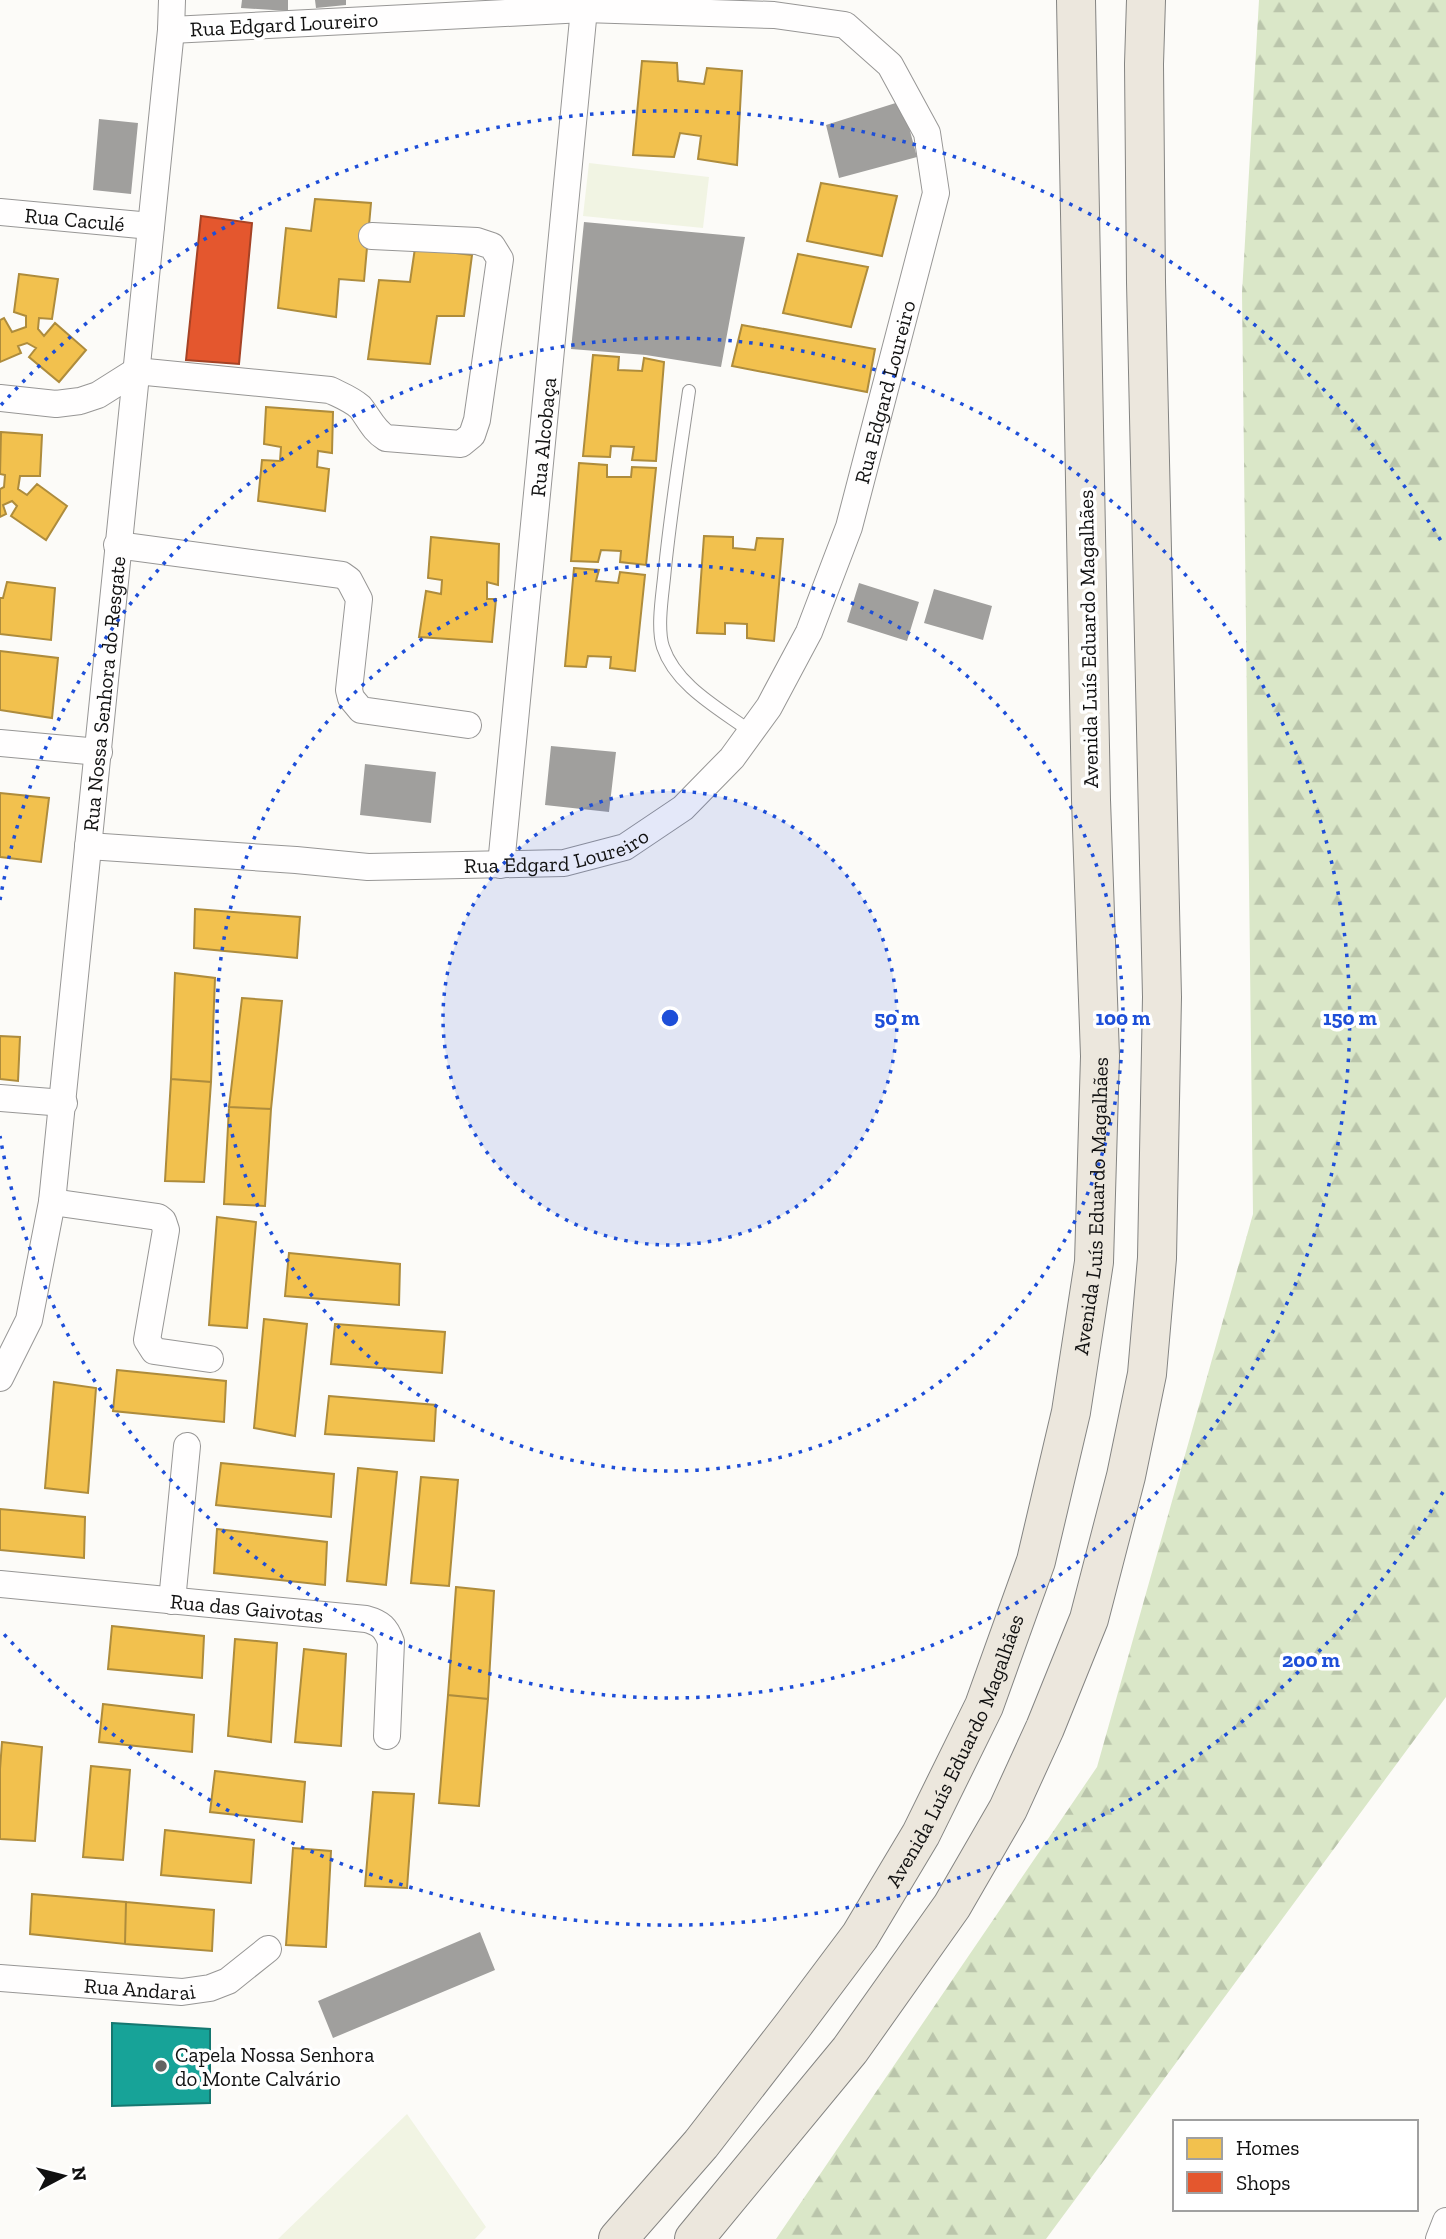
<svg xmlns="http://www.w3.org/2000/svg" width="1446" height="2239" viewBox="0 0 1446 2239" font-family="'Zilla Slab',serif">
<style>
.forest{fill:url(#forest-firs)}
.pitch{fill:#f1f4e3}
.homes{fill:#f2c14e;stroke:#ae8c3c;stroke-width:2}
.shops{fill:#e4572e;stroke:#a54225;stroke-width:2}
.public{fill:#17a398;stroke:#157770;stroke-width:2}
.building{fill:#a09f9d}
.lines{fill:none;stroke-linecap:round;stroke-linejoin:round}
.lane-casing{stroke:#979695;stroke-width:14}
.street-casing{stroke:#979695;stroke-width:28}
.primary-casing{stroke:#848482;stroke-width:40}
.lane{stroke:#fffefe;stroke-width:12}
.street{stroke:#fffefe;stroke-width:26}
.primary{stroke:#ece7dd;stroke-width:38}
.ring{fill:none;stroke:#1d4ed8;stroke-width:3.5;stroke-dasharray:3.5 7}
.poi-dot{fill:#636362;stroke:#fff;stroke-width:2.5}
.labels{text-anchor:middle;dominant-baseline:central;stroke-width:7;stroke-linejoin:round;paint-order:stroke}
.street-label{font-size:21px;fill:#111;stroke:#fff}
.poi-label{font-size:21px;fill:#111;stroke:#fff;text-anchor:start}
.centre{fill:#1d4ed8;stroke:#fff;stroke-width:3.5}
.ring-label{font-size:21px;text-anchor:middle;font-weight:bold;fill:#1d4ed8;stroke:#fff;stroke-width:7;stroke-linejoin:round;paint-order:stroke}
</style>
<defs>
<pattern id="forest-firs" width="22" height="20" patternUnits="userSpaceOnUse" patternTransform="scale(1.75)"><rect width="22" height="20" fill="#dae7c8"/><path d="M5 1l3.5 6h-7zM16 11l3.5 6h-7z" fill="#bac5ab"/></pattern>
</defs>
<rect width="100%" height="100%" fill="#fcfbf8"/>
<path class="forest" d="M 1259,0 L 1446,0 L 1446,1697 L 1046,2239 L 776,2239 L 1097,1767 L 1253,1214 L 1242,293 Z"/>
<path class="pitch" d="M 589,163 L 709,177 L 703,228 L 583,216 Z
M 407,2114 L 486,2227 L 475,2239 L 278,2239 Z"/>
<path class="homes" d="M 642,61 L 677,63 L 678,81 L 704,84 L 707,68 L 742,71 L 737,165 L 698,159 L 701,136 L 680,133 L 674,157 L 633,155 Z
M 821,183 L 897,196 L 882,256 L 807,241 Z
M 315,199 L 371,203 L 364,281 L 339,279 L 336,317 L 278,308 L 286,228 L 311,231 Z
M 415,248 L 472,255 L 464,316 L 437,316 L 430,364 L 368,359 L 379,280 L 410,282 Z
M 798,254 L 868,267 L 851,327 L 783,313 Z
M 19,274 L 58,279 L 52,319 L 39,318 L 38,329 L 44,336 L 55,323 L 86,350 L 59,382 L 29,357 L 36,348 L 27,343 L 18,346 L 21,353 L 0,362 L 0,320 L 4,318 L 12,332 L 26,327 L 26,316 L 14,312 Z
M 742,325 L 875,349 L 867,392 L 732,366 Z
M 593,355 L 619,357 L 618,370 L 642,371 L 644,358 L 664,362 L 656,461 L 632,460 L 634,447 L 611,446 L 610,457 L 583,456 Z
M 266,407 L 333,412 L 332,453 L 318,451 L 317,467 L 329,469 L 325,511 L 258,501 L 262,460 L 280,461 L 281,447 L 264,444 Z
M 1,432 L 42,435 L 40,476 L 20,476 L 18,489 L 27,495 L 37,484 L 67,506 L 46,540 L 11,516 L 17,506 L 12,501 L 3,505 L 6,514 L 0,517 L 0,489 L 4,487 L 5,475 L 0,474 Z
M 579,463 L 607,465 L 607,477 L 631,477 L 632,467 L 656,468 L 646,565 L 620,562 L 621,551 L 601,550 L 598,562 L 571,561 Z
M 704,536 L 733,537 L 733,548 L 755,550 L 757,538 L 783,539 L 774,641 L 747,638 L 747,624 L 725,623 L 725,634 L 697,633 Z
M 431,537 L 499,544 L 498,585 L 487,582 L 487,599 L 496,599 L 492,642 L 419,637 L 426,591 L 441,594 L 442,580 L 428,578 Z
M 574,568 L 599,570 L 596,581 L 618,583 L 620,572 L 645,575 L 635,671 L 610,668 L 611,657 L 588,656 L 586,667 L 565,666 Z
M 7,582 L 55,588 L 51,640 L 0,634 L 0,598 L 3,598 Z
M 0,651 L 58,658 L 52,718 L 0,710 Z
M 0,793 L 49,798 L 41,862 L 0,857 Z
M 195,909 L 300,917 L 297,958 L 194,948 Z
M 175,973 L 215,978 L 211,1082 L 171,1079 Z
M 242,998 L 282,1001 L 271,1109 L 229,1107 Z
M 0,1036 L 20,1037 L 18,1081 L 0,1079 Z
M 171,1079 L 211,1082 L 204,1182 L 165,1181 Z
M 229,1107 L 271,1109 L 265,1206 L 224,1204 Z
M 217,1217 L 256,1222 L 247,1328 L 209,1325 Z
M 289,1253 L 400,1264 L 399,1305 L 285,1296 Z
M 264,1319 L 307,1324 L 295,1436 L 254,1428 Z
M 335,1324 L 445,1332 L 442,1373 L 331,1364 Z
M 117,1370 L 226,1381 L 224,1422 L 113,1411 Z
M 54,1382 L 96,1388 L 88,1493 L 45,1488 Z
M 329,1396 L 436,1405 L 434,1441 L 325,1434 Z
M 221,1463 L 334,1474 L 331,1517 L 216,1505 Z
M 358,1468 L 397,1472 L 386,1585 L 347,1581 Z
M 421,1477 L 458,1480 L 449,1586 L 411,1583 Z
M 0,1509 L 85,1517 L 84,1558 L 0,1550 Z
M 217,1529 L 327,1542 L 325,1585 L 214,1573 Z
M 456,1587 L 494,1591 L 488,1699 L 448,1695 Z
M 112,1626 L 204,1636 L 202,1678 L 108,1669 Z
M 235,1639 L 277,1643 L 271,1742 L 228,1736 Z
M 304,1649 L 346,1654 L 341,1746 L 295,1742 Z
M 448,1695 L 488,1699 L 479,1806 L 439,1803 Z
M 103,1704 L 194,1715 L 192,1752 L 99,1742 Z
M 2,1742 L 42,1747 L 35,1841 L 0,1839 L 0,1769 Z
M 91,1766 L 130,1770 L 123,1860 L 83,1857 Z
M 215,1771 L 305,1782 L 302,1822 L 210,1812 Z
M 373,1792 L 414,1794 L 407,1888 L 365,1886 Z
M 165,1830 L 254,1840 L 251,1883 L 161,1875 Z
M 293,1848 L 331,1851 L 326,1947 L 286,1945 Z
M 32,1894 L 126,1902 L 125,1944 L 30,1934 Z
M 126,1902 L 214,1910 L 212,1951 L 125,1944 Z"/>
<path class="shops" d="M 201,216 L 252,223 L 239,364 L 186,360 Z"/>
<path class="public" d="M 112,2023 L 210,2029 L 210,2103 L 112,2106 Z"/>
<path class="building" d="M 242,0 L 288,0 L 288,11 L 241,8 Z
M 315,0 L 346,0 L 346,5 L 316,8 Z
M 902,101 L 917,157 L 839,178 L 826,125 Z
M 99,119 L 138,123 L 131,194 L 93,190 Z
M 584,222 L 745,237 L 721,367 L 646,355 L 571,349 Z
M 859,583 L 919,602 L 907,641 L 847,622 Z
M 934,589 L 992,606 L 983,640 L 924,623 Z
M 551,746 L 616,752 L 609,812 L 545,805 Z
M 365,764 L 436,772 L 431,823 L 360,815 Z
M 480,1932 L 495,1970 L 333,2038 L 318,2001 Z"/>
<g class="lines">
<g class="lane-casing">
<path id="lane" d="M 689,391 C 680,453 670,515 664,578 C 662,597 657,629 663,647 C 676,686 720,709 751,732"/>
</g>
<g class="street-casing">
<g id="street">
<path id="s1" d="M 0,212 L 151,226"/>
<path d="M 0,398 L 56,404 L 80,401 L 98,395 L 136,371 L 330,390 C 340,395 351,399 360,407 C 369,418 373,430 386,438 L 461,444 L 472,435 L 477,420 L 500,259 L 492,246 L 477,241 L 372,236"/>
<path d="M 117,545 L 342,575 L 349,580 L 359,599 L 349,690 L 351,698 L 361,710 L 468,725"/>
<path d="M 0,743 L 99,752"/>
<path id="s2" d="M 88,846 L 296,860 L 368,867 L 564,863 L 625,847 L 683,808 L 732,758 L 769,707 L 809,632 L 849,527 L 936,193 L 927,133 L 890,65 L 845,25 L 774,15 L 584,9 L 171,30"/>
<path id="s3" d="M 501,865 L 584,9"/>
<path d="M 0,1098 L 64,1103"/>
<path d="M 52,1202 L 158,1217 L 163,1221 L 166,1230 L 147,1340 L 154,1351 L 210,1359"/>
<path id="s4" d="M 0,1378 L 29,1320 L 52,1202 L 171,30 L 172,0"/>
<path id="s5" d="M 0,1584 L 366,1619 C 381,1623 386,1628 391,1642 L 387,1736"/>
<path d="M 172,1601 L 187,1446"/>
<path id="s6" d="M 0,1978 L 182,1992 L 210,1988 L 228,1981 L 268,1949"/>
<path d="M 1439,2239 L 1446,2221"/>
</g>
</g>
<g class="primary-casing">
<g id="primary">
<path id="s7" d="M 618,2239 L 701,2144 L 794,2024 L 860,1936 L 921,1834 L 984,1706 L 1036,1561 L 1071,1412 L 1094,1262 L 1100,1056 L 1091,800 L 1076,0"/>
<path d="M 694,2239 L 850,2050 L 952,1906 L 1008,1809 L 1045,1728 L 1089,1619 L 1126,1476 L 1147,1374 L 1157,1258 L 1162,997 L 1146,282 L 1144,64 L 1146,0"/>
</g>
</g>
<use href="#lane" class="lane"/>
<use href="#street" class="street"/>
<use href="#primary" class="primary"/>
</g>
<circle cx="670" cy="1018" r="227" fill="#1d4ed8" fill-opacity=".12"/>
<g class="ring">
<circle cx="670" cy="1018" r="227"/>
<circle cx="670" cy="1018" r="453"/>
<path d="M0 900A680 680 0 1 1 0 1136"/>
<path d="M1443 1492A907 907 0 0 1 1 1631M1 405A907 907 0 0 1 1443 544"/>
</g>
<circle class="poi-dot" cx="161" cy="2066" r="7"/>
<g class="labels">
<g class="street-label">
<text transform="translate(284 24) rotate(-3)">Rua Edgard Loureiro</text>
<text stroke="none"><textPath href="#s1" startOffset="75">Rua Caculé</textPath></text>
<text stroke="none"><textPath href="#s2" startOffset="1080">Rua Edgard Loureiro</textPath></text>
<text stroke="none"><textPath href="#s3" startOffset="430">Rua Alcobaça</textPath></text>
<text transform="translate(1088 639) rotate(-91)">Avenida Luís Eduardo Magalhães</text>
<text stroke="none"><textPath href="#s4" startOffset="696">Rua Nossa Senhora do Resgate</textPath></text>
<text stroke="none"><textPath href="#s2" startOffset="471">Rua Edgard Loureiro</textPath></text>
<text stroke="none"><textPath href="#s7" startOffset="1164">Avenida Luís Eduardo Magalhães</textPath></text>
<text stroke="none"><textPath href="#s5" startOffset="248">Rua das Gaivotas</textPath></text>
<text stroke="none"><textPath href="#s7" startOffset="597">Avenida Luís Eduardo Magalhães</textPath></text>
<text stroke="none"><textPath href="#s6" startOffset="140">Rua Andarai</textPath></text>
</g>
<g class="poi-label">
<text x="175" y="2054">Capela Nossa Senhora<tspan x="175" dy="24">do Monte Calvário</tspan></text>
</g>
</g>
<circle cx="670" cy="1018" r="10" class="centre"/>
<g class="ring-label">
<text x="897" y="1025">50 m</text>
<text x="1123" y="1025">100 m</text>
<text x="1350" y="1025">150 m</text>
<text x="1311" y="1667">200 m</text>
</g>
<rect x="1173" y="2120" width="245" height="91" fill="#ffffff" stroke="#a0a0a0" stroke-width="2"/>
<rect x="1187" y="2138" width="35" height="21" fill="#f2c14e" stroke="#a0a0a0" stroke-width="2"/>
<text x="1236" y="2155" font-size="21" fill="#111111">Homes</text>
<rect x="1187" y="2172" width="35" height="21" fill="#e4572e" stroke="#a0a0a0" stroke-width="2"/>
<text x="1236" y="2190" font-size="21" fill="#111111">Shops</text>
<g transform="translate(63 2176) rotate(83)" stroke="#ffffff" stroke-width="5" paint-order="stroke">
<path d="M0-5L12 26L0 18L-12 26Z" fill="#111111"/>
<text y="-10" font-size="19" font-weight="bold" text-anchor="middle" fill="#111111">N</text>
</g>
</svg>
